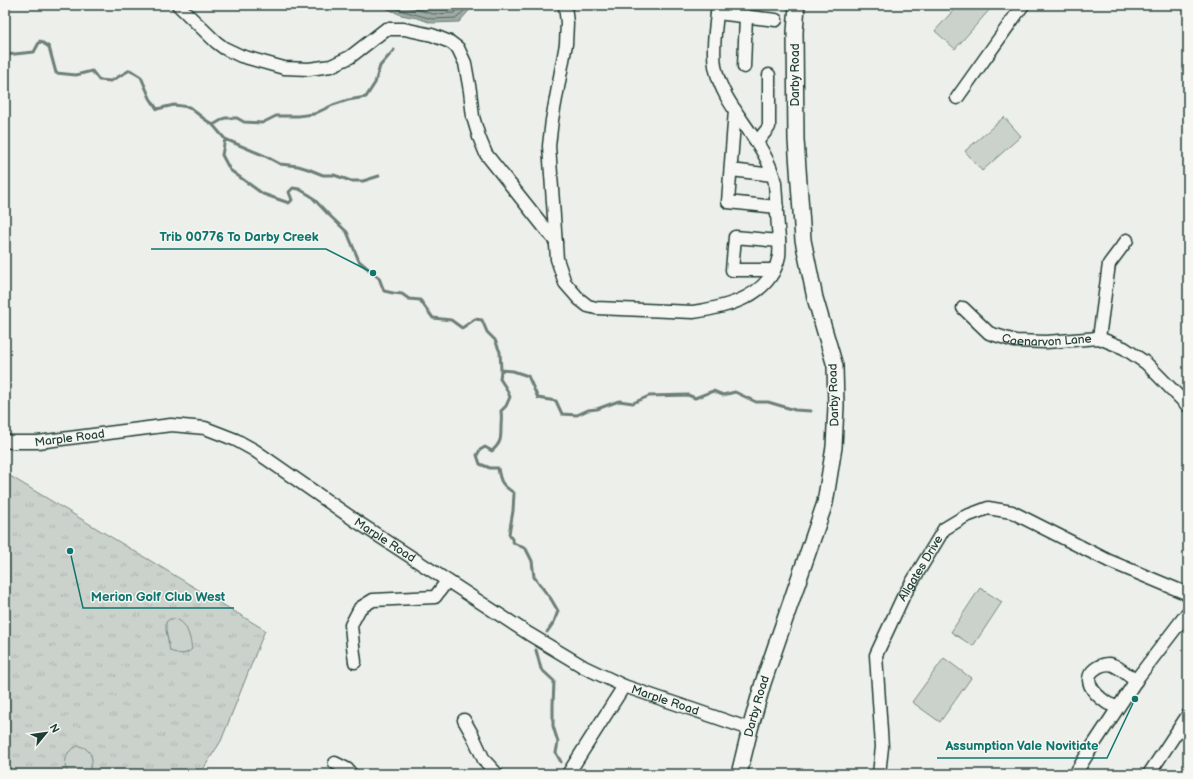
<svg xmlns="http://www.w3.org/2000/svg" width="1193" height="779" viewBox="0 0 1193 779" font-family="'Balsamiq Sans',sans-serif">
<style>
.grass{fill:url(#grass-tufts);stroke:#758880}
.pitch{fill:#cbd2cc;stroke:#758880}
.water{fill:#9faaa4;stroke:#6c7e77}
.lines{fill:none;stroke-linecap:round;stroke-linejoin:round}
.shore{stroke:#526961;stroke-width:1}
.stream{stroke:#6c7e77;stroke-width:3}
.minor-casing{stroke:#1f3d34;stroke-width:15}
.major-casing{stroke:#1f3d34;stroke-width:18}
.minor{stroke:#f6f6f2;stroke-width:12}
.major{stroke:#f6f6f2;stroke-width:15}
.labels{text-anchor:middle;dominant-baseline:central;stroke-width:3;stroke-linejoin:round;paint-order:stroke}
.street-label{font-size:12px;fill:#1f3d34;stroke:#f6f6f2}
.leader{fill:none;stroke:#0f766e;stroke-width:1.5}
.callout-dot{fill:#0f766e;stroke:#f6f6f2;stroke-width:1.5}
.callout-label{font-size:13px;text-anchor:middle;font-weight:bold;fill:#0f766e;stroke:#f6f6f2;stroke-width:3;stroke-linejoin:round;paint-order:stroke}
</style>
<defs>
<pattern id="grass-tufts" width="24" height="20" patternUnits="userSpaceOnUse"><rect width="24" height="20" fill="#cbd2cc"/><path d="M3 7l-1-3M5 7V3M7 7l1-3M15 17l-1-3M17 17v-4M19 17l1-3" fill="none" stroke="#aeb5b0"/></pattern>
</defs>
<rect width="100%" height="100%" fill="#edefea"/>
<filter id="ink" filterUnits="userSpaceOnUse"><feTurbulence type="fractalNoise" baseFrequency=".025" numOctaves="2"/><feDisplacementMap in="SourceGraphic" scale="8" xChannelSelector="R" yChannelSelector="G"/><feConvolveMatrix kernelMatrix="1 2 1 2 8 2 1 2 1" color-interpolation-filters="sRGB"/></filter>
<g filter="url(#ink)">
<path class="grass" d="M 5,473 L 265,630 L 221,741 L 200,774 L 5,774 Z"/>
<path class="pitch" d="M 958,5 L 985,5 L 990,9 L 955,49 L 935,31 Z
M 1004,117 L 1021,136 L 982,171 L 965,151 Z
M 980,588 L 1002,602 L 973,646 L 951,632 Z
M 170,619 C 186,617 190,636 192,649 C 185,656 179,654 170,651 L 166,630 L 166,622 Z
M 944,658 L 971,678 L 940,722 L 912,702 Z
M 78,746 C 95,747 99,774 76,774 C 75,774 71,774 70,774 C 63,771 65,759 68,753 C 70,750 74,748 78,746 Z"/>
<path class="water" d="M 383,5 L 474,5 L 459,22 L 432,23 L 417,18 L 401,15 L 384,7 Z"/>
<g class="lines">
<path class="shore" d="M 389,5 L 403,11 L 432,19 L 457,18 L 469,5
M 401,5 L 433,14 L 454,13 L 462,5"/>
<path class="stream" d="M 5,55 L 34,52 L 40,41 L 49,47 L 56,73 L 76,75 L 92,71 L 99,80 L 111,81 L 130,70 L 141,77 L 150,98 L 157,109 L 174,105 L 189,107 L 203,118 L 213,125 L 225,139 L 222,155 L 230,170 L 263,194 L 289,203 L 292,200 L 289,192 L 293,188 L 299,189 L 311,196 L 328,214 L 347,232 L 359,261 L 379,278 L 384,291 L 393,293 L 402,294 L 409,299 L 420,300 L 433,318 L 451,320 L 462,328 L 475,319 L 482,320 L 487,332 L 495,340 L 500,352 L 501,370 L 513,371 L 528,376 L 538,398 L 556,401 L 562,414 L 577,415 L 588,410 L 597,409 L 619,401 L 633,403 L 649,396 L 688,395 L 695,398 L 713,391 L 723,395 L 735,392 L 756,402 L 768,402 L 795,410 L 811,411
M 213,125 L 225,118 L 237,118 L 244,122 L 262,123 L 276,116 L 298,116 L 314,114 L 333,105 L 348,100 L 366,97 L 375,83 L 380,66 L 394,50
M 225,139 L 265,156 L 280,164 L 298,166 L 308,169 L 323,175 L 334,175 L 351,181 L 363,181 L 379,176
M 501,370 L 500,379 L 506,388 L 510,397 L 506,406 L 501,411 C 502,419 501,420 501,427 C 501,439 501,443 492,451 L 485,447 L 480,450 L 477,455 L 480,464 L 490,468 L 498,468 C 500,482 502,485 514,493 L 513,511 L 509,534 L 514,543 L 526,549 L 532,561 L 534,577 L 551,599 L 558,611 L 554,622 L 547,632
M 536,650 L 541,669 L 554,681 L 553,705 L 553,726 L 558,742 L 556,753 L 561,762"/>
<g class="minor-casing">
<g id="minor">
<path d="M 178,5 L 216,42 L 224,48 L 241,56 L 284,68 L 309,69 L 331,66 L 350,57 L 386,29 L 404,29 L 432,35 L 450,42 L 458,48 L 465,63 L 470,91 L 473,117 L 479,137 L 486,154 L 556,242"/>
<path d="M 565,5 L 567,23 L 566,44 L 552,120 L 549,146 L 557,259 L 565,283 L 579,299 L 588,306 L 596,308 L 693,312 C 728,307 771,296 779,256 C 780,247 779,237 778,228 C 777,213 776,198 775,183 C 766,139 723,110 715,66 C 712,46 716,25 718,5"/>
<path d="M 717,13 L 776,20"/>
<path d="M 744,67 L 746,16"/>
<path d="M 957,98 L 1023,5"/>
<path d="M 735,110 L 728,202 L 777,207"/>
<path d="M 757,142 L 769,127 L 769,75"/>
<path d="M 731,170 L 773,175"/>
<path d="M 774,270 L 732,270 L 735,237 L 779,241"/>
<path id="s1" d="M 963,308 L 989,333 L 1015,341 L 1046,342 L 1099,338 L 1124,348 L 1146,363 L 1188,406"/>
<path d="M 1099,338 L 1109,264 L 1127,240"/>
<path id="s2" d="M 5,441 L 12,442 L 38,442 L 171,425 L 194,427 L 205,428 L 218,433 L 236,440 L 254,450 L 359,523 L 529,634 L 584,667 L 624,686 L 750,729"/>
<path d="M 355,662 L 353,646 L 351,625 L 360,608 L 373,600 L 435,597 L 447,581"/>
<path d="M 1118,707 C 1115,706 1110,705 1107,703 C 1094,694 1079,678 1098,667 C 1102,665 1108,663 1113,665 C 1119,667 1130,677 1136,681"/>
<path d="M 464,720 L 473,736 L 484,760 L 497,774"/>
<path d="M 335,763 L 347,769 L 351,774"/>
<path d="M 568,774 L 624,686"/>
<path id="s3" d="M 879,774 L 882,747 L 876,655 L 903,597 L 944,529 L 964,517 L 988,508 L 1012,512 L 1109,561 L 1188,594"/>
<path d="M 1082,774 L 1077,771 L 1088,753 L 1139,676 L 1188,612"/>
<path d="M 1149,774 L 1188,715"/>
</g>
</g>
<g class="major-casing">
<g id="major">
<path id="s4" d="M 739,774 L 750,729 L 763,683 L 825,503 L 834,447 L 836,406 L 835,366 L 815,298 L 803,240 L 796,140 L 795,32 L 797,5"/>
</g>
</g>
<use href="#minor" class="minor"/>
<use href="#major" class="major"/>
</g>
</g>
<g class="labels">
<g class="street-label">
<text transform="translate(795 75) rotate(-90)">Darby Road</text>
<text stroke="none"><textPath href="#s1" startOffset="95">Caenarvon Lane</textPath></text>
<text transform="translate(834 395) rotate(-92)">Darby Road</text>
<text stroke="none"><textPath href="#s2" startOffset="65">Marple Road</textPath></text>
<text stroke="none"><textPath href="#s2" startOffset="414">Marple Road</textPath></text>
<text stroke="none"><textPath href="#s3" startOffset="217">Allgates Drive</textPath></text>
<text stroke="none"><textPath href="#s2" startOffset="738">Marple Road</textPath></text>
<text stroke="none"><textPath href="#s4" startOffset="70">Darby Road</textPath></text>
</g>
</g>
<path class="leader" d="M373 273L326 249H151M70 551L83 608H234M1135 699L1107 758H937"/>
<g class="callout-dot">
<circle cx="373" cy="273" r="4"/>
<circle cx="70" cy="551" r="4"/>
<circle cx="1135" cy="699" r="4"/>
</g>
<g class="callout-label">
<text x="239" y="241">Trib 00776 To Darby Creek</text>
<text x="158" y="601">Merion Golf Club West</text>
<text x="1022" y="750">Assumption Vale Novitiate</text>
</g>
<rect width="1193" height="779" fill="none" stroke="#f6f6f2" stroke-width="20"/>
<rect x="10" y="10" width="1173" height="759" fill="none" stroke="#1f3d34" stroke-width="1.5" filter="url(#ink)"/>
<g transform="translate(46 733) rotate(61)" stroke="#f6f6f2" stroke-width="3" paint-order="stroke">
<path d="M0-3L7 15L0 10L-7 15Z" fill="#1f3d34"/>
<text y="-6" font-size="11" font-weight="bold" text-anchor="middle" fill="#1f3d34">N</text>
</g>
</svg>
